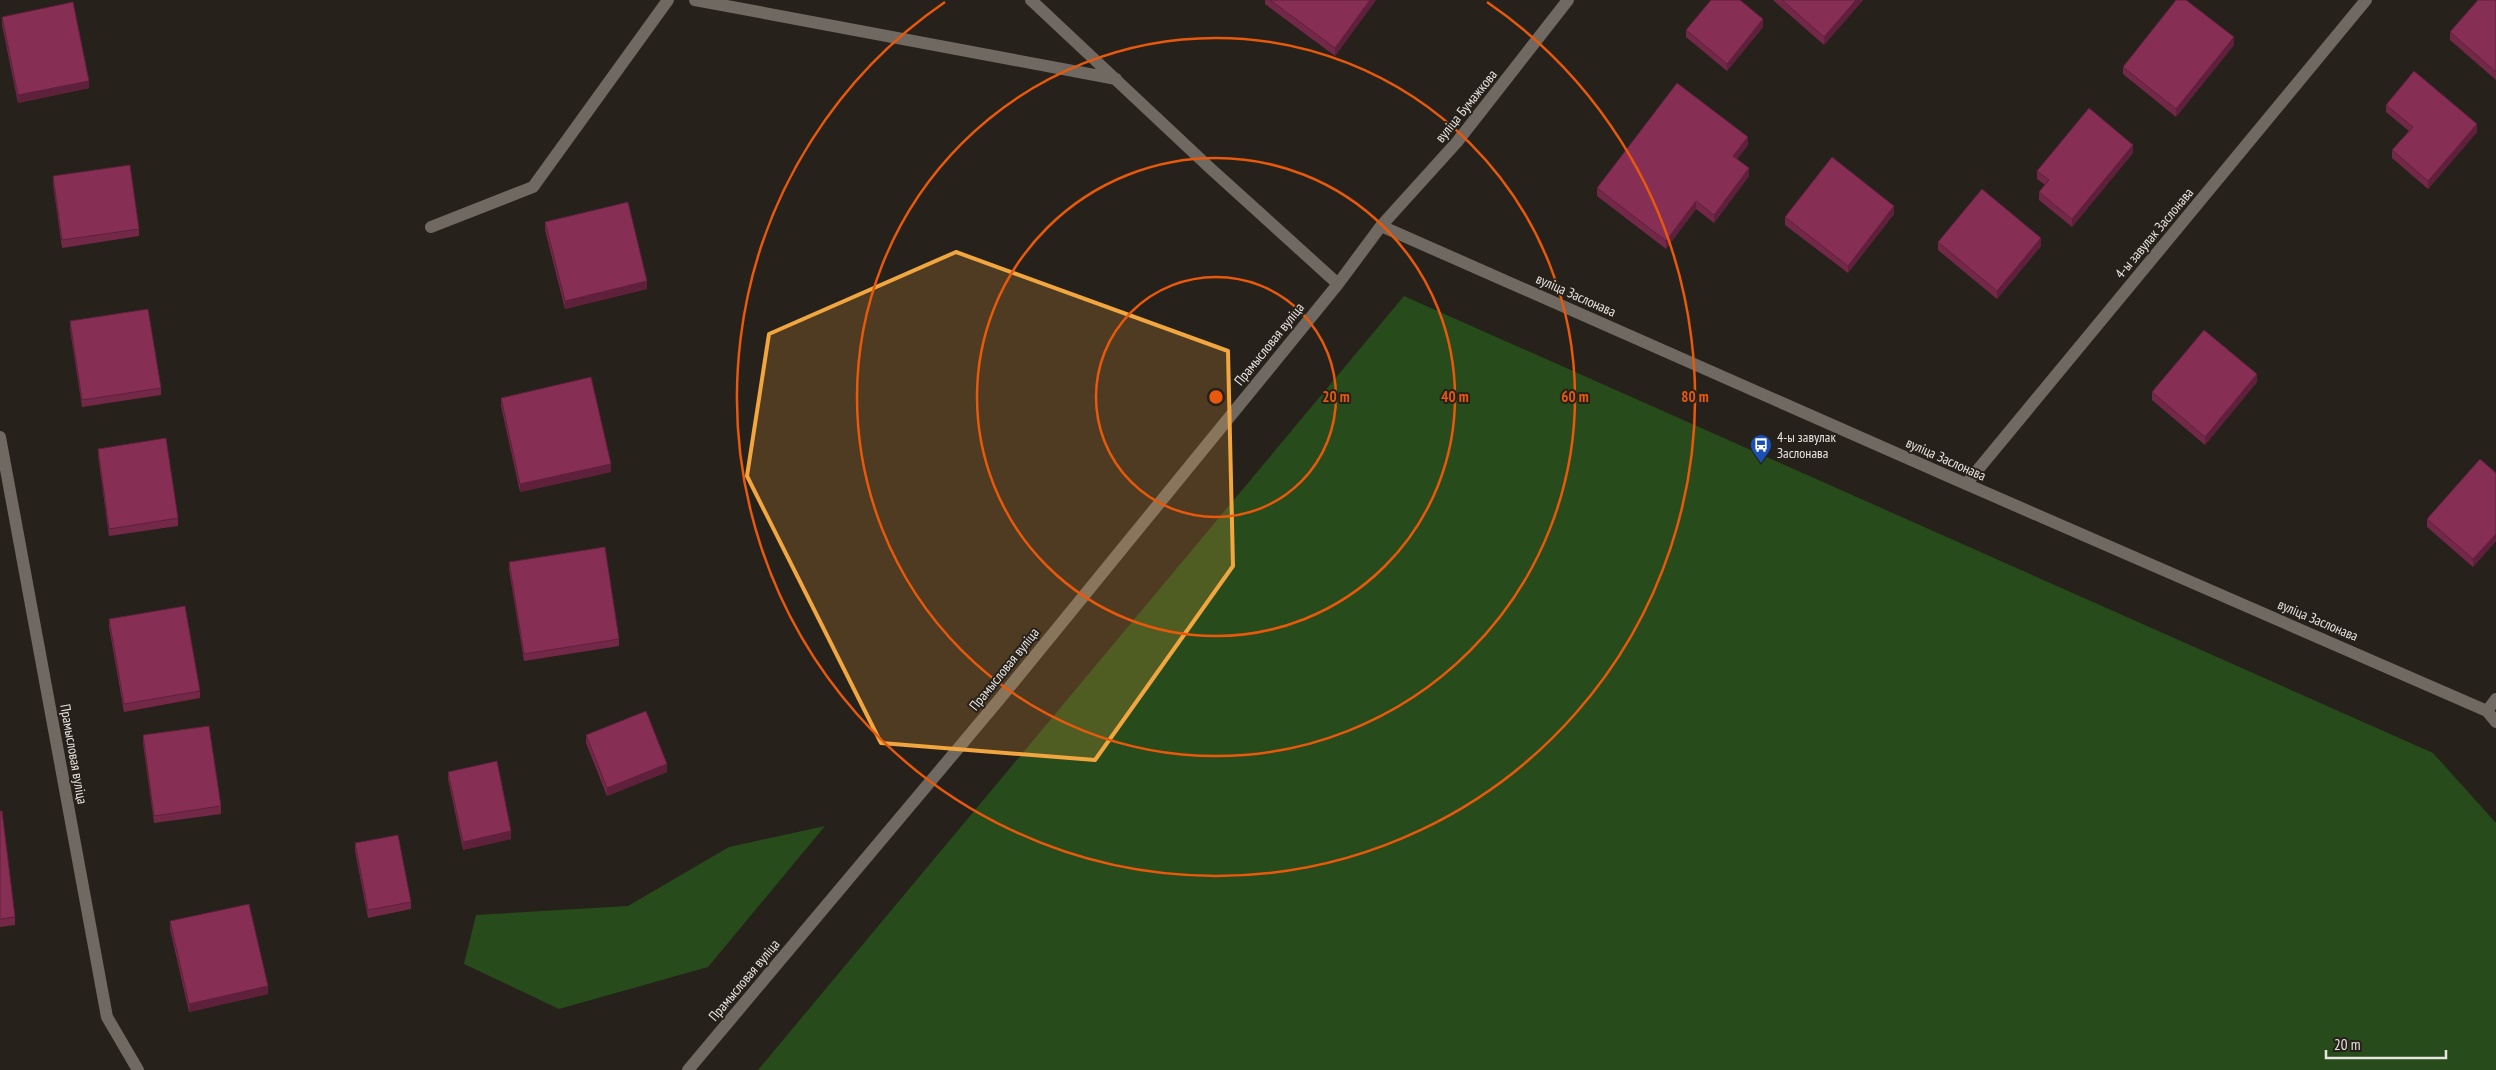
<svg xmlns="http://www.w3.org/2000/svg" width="2496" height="1070" viewBox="0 0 2496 1070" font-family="'PT Sans Narrow',sans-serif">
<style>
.green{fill:#274b1b}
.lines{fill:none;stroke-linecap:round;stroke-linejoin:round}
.minor{stroke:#706962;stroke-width:12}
.wall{fill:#742848}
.shaded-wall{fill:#5e203b}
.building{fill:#872e54;stroke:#5e203b}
.marked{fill:#f1a63f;fill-opacity:0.2;stroke:#f1a63f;stroke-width:4;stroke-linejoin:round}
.ring{fill:none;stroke:#e8590c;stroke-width:2.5}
.labels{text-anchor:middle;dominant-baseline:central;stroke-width:4;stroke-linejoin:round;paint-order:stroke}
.street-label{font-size:14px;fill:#e8e4e0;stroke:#26211a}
.poi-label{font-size:14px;fill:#e8e4e0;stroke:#26211a;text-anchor:start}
.centre{fill:#e8590c;stroke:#26211a;stroke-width:2.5}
.ring-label{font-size:15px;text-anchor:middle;font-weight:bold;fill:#e8590c;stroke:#26211a;stroke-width:4;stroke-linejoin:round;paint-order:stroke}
</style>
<rect width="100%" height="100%" fill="#26211a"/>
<path class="green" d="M 1404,296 L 2433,753 L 2496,823 L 2496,1070 L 758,1070 Z
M 825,826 L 708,967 L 559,1009 L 464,964 L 476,915 L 628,906 L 729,847 Z"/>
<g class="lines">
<path class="minor" d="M 695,0 L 1116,79
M 1031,0 L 1210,168 L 1338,284
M 1381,226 L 1966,484 L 2487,711 L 2496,722
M 431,227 L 533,187 L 668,0
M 0,437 L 107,1017 L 138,1070
M 1966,484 L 2366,0
M 2487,711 L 2496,699
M 688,1070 L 998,701 L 1338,284 L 1381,226 L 1457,142 L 1568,0"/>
</g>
<path class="wall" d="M 1265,0 L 1376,0 L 1335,56 L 1265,4 Z
M 1774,0 L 1863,0 L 1824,45 L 1774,1 Z
M 2496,0 L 2496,80 L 2450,40 L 2450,32 Z
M 2,17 L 89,88 L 18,103 L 2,25 Z
M 1763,27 L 1727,71 L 1686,37 L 1686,30 Z
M 2234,45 L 2176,117 L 2123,74 L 2123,67 Z
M 2386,105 L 2477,132 L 2428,189 L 2392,158 L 2392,150 L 2409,131 L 2386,112 Z
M 1748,145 L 1737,159 L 1749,176 L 1714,223 L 1696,209 L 1666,249 L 1597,196 L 1597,188 Z
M 2133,153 L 2072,227 L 2039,200 L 2039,192 L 2045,185 L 2037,179 L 2037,171 Z
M 53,176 L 139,229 L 139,236 L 62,248 L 53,184 Z
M 1894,214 L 1848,273 L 1785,225 L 1785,217 Z
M 545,222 L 647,289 L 565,309 L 545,230 Z
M 1938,242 L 2041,246 L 1997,299 L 1938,250 Z
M 70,321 L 161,388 L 161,395 L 82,407 L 70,329 Z
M 2257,382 L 2205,445 L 2152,400 L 2152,392 Z
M 501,398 L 611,472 L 520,492 L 501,406 Z
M 98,449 L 178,518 L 178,526 L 109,536 L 98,456 Z
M 2496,473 L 2496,541 L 2473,567 L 2427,527 L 2427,519 Z
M 509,562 L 619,639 L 619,646 L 524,661 L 509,570 Z
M 109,619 L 200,691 L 200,698 L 124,712 L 109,627 Z
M 143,735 L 221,806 L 221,814 L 154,823 L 143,743 Z
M 586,735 L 667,772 L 607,796 L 586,743 Z
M 448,772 L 511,839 L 463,850 L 448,779 Z
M 0,811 L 15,917 L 15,925 L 0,927 Z
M 355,843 L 411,902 L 411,909 L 368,918 L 355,851 Z
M 170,921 L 268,994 L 189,1012 L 170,929 Z"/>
<path class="shaded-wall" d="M 1370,0 L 1376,0 L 1335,56 L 1335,48 Z
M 1856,0 L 1863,0 L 1824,45 L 1824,37 Z
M 1763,19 L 1763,27 L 1727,71 L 1727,64 Z
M 2234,37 L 2234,45 L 2176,117 L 2176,109 Z
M 89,81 L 89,88 L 18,103 L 18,95 Z
M 2477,124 L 2477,132 L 2428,189 L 2428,181 Z
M 1748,137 L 1748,145 L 1733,164 L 1733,156 Z
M 2133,145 L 2133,153 L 2072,227 L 2072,219 Z
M 1749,168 L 1749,176 L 1714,223 L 1714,215 Z
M 1696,201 L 1696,209 L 1666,249 L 1666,241 Z
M 1894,206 L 1894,214 L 1848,273 L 1848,266 Z
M 2041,238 L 2041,246 L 1997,299 L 1997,291 Z
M 647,281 L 647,289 L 565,309 L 565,301 Z
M 2257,374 L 2257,382 L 2205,445 L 2205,437 Z
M 611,464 L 611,472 L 520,492 L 520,484 Z
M 2496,534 L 2496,541 L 2473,567 L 2473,559 Z
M 667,764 L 667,772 L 607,796 L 607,788 Z
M 511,831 L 511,839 L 463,850 L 463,842 Z
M 268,986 L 268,994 L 189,1012 L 189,1004 Z"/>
<path class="building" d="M 1270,0 L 1370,0 L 1335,48 Z
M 1711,0 L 1740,0 L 1763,19 L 1727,64 L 1686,30 Z
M 1782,0 L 1856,0 L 1824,37 Z
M 2176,0 L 2186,0 L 2234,37 L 2176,109 L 2123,67 Z
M 2478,0 L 2496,0 L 2496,72 L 2450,32 Z
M 73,2 L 89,81 L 18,95 L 2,17 Z
M 2414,71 L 2477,124 L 2428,181 L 2392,150 L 2413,127 L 2386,105 Z
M 1677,83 L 1748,137 L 1733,156 L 1749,168 L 1714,215 L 1696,201 L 1666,241 L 1597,188 Z
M 2089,108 L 2133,145 L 2072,219 L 2039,192 L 2049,180 L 2037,171 Z
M 1832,157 L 1894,206 L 1848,266 L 1785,217 Z
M 130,165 L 139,229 L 62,240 L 53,176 Z
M 1982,189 L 2041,238 L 1997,291 L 1938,242 Z
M 628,202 L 647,281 L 565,301 L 545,222 Z
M 148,309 L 161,388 L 82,400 L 70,321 Z
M 2204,330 L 2257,374 L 2205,437 L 2152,392 Z
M 591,377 L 611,464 L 520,484 L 501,398 Z
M 166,438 L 178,518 L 109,529 L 98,449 Z
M 2480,459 L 2496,473 L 2496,534 L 2473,559 L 2427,519 Z
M 605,547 L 619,639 L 524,654 L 509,562 Z
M 185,606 L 200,691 L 124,704 L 109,619 Z
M 646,711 L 667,764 L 607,788 L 586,735 Z
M 209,726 L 221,806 L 154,816 L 143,735 Z
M 497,761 L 511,831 L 463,842 L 448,772 Z
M 0,811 L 2,811 L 15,917 L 0,919 Z
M 398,835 L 411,902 L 368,910 L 355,843 Z
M 249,904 L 268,986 L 189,1004 L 170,921 Z"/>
<path class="marked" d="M 956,252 L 1228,351 L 1233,566 L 1095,760 L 881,743 L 747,476 L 769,334 Z"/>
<g class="ring">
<circle cx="1216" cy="397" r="120"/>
<circle cx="1216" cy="397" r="239"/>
<circle cx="1216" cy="397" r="359"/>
<path d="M1487 2A479 479 0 1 1 945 2"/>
</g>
<defs>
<g id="bus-pin" transform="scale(1.125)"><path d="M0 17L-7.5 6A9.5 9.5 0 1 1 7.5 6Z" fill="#1a4fb4" stroke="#26211a"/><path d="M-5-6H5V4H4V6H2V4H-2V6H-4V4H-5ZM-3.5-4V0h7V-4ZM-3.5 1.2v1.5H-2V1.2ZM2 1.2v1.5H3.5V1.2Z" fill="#fff"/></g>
</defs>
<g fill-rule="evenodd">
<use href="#bus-pin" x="1761" y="445"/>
</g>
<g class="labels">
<g class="street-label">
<text transform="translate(1466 106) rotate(-51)">вуліца Бумажкова</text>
<text transform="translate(2154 233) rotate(-50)">4-ы завулак Заслонава</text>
<text transform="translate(1576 295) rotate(24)">вуліца Заслонава</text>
<text transform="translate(1269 344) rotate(-51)">Прамысловая вуліца</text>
<text transform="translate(1946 459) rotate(24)">вуліца Заслонава</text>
<text transform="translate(2318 620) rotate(23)">вуліца Заслонава</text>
<text transform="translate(1004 669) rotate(-51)">Прамысловая вуліца</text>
<text transform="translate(74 754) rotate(80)">Прамысловая вуліца</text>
<text transform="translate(744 980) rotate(-50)">Прамысловая вуліца</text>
</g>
<g class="poi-label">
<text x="1777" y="437">4-ы завулак<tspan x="1777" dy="16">Заслонава</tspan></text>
</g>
</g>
<circle cx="1216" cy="397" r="8" class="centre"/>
<g class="ring-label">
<text x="1336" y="402">20 m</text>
<text x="1455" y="402">40 m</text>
<text x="1575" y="402">60 m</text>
<text x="1695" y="402">80 m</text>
</g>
<path d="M2326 1050v8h120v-8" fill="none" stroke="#e8e4e0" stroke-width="2.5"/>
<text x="2334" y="1050" font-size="15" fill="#e8e4e0" stroke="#26211a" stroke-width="4" paint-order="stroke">20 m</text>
</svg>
